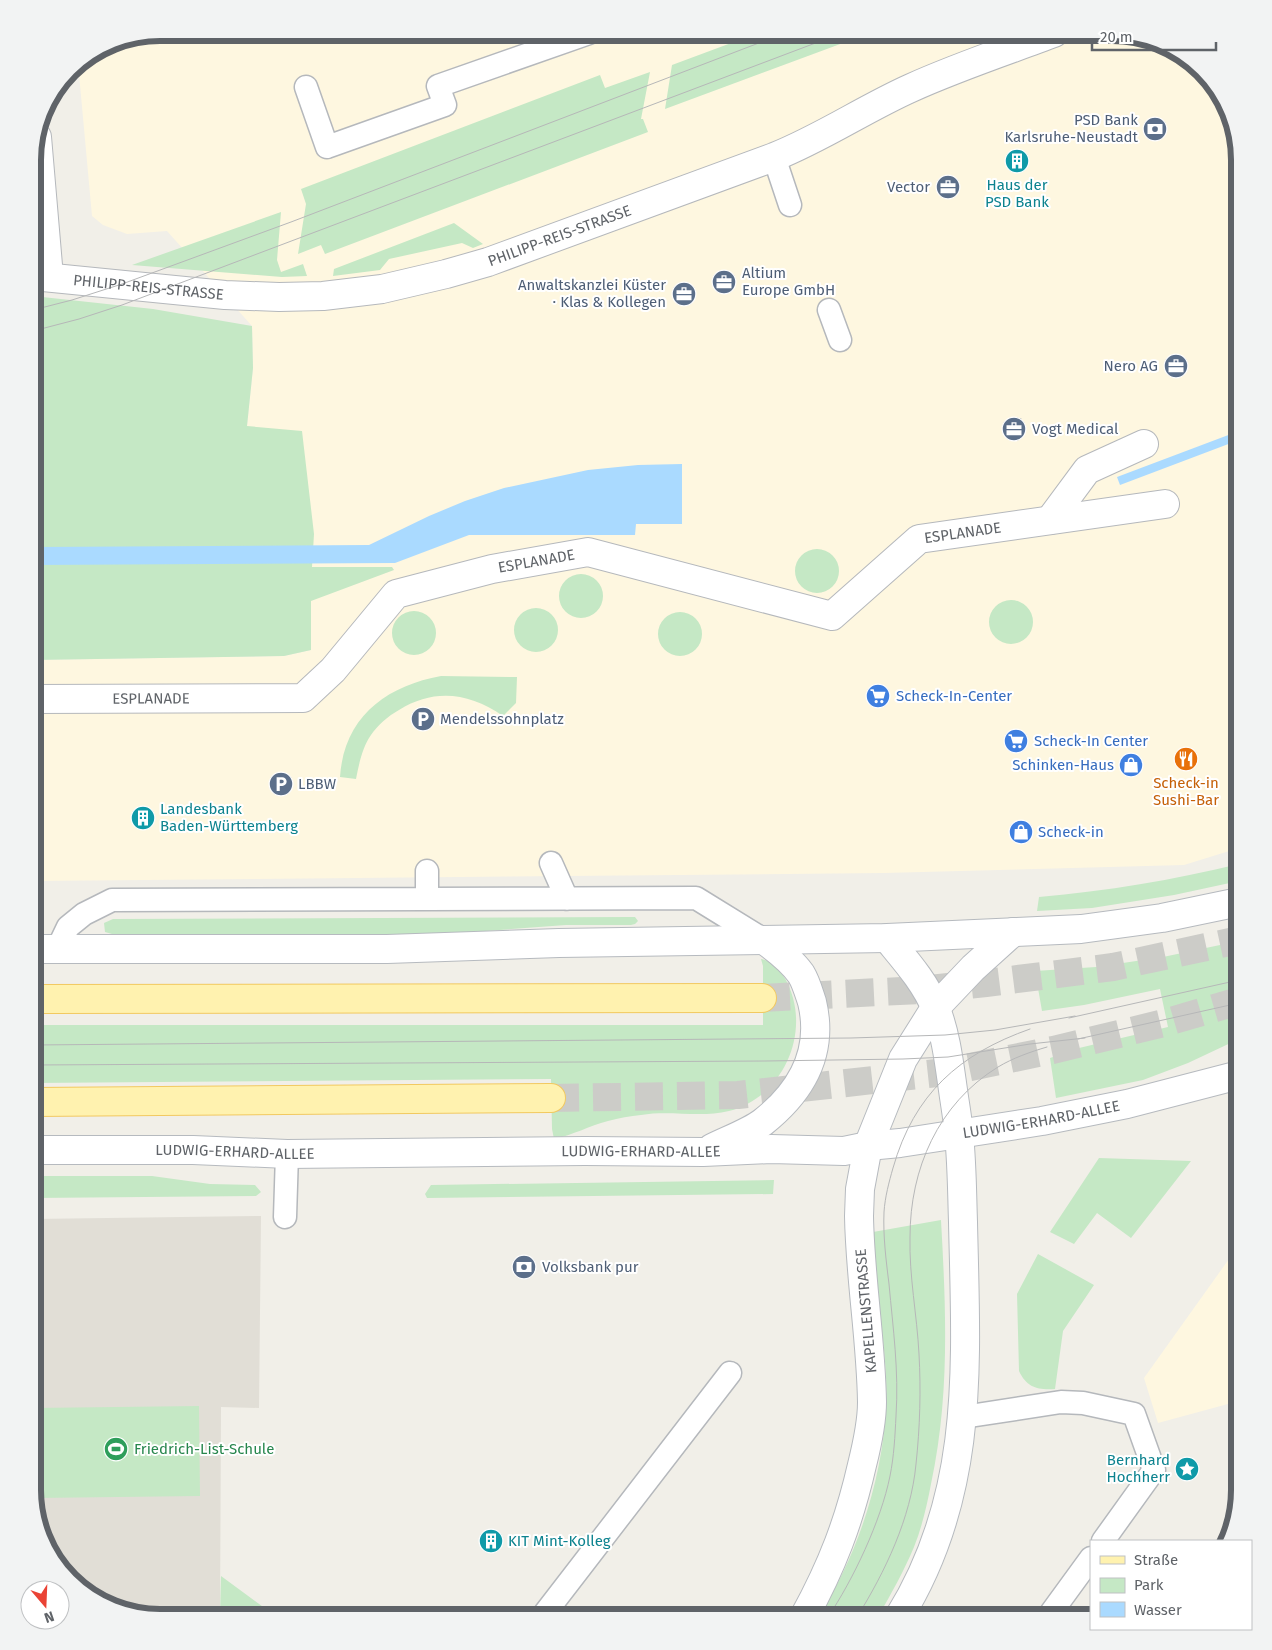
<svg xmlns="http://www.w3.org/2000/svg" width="1272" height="1650" viewBox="0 0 1272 1650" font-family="'Fira Sans',sans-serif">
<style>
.commercial{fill:#fef7e0}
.education{fill:#e1ded6}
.green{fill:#c5e8c5}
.water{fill:#aadaff}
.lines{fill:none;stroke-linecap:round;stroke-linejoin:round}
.primary-tunnel{stroke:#ccccc8;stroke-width:28;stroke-dasharray:28 14;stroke-linecap:butt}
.lane-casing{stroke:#b5b8bc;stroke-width:25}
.street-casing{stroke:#b5b8bc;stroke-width:30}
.secondary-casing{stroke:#b6babf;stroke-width:30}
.primary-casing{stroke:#f2c960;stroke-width:30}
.lane{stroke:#fff;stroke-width:22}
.street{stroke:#fff;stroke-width:28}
.secondary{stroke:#fff;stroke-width:28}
.primary{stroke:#fff2af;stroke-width:28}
.tram{stroke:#b6b7b8;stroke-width:1}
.labels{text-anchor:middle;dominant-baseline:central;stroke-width:4;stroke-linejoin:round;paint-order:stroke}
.service-label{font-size:15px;fill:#4e5e75;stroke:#fff;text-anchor:start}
.culture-label{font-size:15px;fill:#0d838f;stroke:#fff;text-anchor:start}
.street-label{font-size:15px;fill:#5f6368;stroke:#fff}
.shop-label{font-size:15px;fill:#366cbe;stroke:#fff;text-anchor:start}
.food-label{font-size:15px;fill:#c56008;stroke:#fff}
.leisure-label{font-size:15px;fill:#27864d;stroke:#fff;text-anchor:start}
.rim{fill:none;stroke:#5f6368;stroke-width:6}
</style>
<rect width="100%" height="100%" fill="#f1efe8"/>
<path class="commercial" d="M 160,33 L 1120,33 L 1176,50 L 1218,89 L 1239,160 L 1239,848 L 1184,865 L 884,873 L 33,881 L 33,660 L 284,656 L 311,650 L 311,602 L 247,426 L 253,368 L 252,326 L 167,231 L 127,234 L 103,225 L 92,216 L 78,63 L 112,42 Z
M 1239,1245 L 1239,1401 L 1158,1423 L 1144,1378 Z"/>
<path class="education" d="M 261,1216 L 259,1408 L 221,1407 L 220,1617 L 160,1617 L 97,1601 L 54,1561 L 33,1490 L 33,1219 Z"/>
<path class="green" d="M 758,33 L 870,33 L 665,109 L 672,65 Z
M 650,72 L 641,119 L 643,119 L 648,132 L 325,254 L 321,245 L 298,254 L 306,204 L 301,189 L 600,75 L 605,88 Z
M 281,212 L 277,260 L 281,272 L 303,264 L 307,276 L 282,277 L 132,265 Z
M 454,223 L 483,244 L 473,248 L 462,243 L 389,259 L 380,270 L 333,276 L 334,269 Z
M 33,296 L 153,309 L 252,326 L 253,368 L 247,426 L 302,431 L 314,534 L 312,567 L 392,567 L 394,570 L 311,601 L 311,650 L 284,656 L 33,660 Z
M795 571a22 22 0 1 1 44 0a22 22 0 1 1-44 0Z
M559 596a22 22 0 1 1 44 0a22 22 0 1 1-44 0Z
M989 622a22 22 0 1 1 44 0a22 22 0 1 1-44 0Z
M514 630a22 22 0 1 1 44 0a22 22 0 1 1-44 0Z
M392 633a22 22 0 1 1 44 0a22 22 0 1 1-44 0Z
M658 634a22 22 0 1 1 44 0a22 22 0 1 1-44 0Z
M 441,676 L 517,677 L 516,703 L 503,716 C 469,693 435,688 399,710 C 388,716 378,725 371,735 C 362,748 359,764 356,779 L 340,777 C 344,717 386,686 441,676 Z
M 1239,864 L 1239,881 L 1174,895 L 1092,908 L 1037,911 L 1039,897 C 1107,891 1173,880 1239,864 Z
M 630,917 L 635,917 L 638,921 L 635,924 L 631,925 L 566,925 L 444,934 L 119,936 L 105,932 L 104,923 L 113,919 Z
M 1239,941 L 1239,1039 L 1188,1063 L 1143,1080 L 1056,1098 L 1050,1058 L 1079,1048 L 1168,1027 L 1160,989 L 1084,1005 L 1042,1011 L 1035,971 L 1096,967 L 1163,957 Z
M 761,959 C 778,962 789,982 793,998 C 806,1045 777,1099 729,1111 C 700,1118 670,1110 641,1115 C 630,1116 619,1118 608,1121 C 589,1126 573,1135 554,1139 L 552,1129 L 551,1079 L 33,1083 L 33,1025 L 763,1025 L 763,966 Z
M 1099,1158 L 1191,1161 L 1131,1238 L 1097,1213 L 1074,1244 L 1050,1232 Z
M 33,1176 L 152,1176 L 210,1184 L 255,1185 L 261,1192 L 256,1196 L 33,1198 Z
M 774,1180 L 773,1194 L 427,1198 L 425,1194 L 431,1185 Z
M 941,1220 C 946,1310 950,1395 931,1484 C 927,1505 922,1527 914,1547 C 904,1571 891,1594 878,1617 L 818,1617 C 857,1557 883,1478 886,1406 C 888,1367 881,1327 877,1289 C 875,1270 874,1251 873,1232 Z
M 1038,1254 L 1094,1285 L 1063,1331 L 1055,1389 C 1038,1390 1027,1388 1019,1371 L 1017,1294 Z
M 199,1406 L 200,1496 L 35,1498 L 33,1490 L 33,1408 Z
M 221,1576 L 277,1617 L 220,1617 Z"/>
<path class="water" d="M 1239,431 L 1239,440 L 1120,485 L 1117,477 Z
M 682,464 L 682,524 L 636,524 L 635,535 L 469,535 L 395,563 L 33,565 L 33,547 L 369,545 L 429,516 L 465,501 L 504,488 L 588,470 L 638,465 Z"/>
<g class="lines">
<path class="primary-tunnel" d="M 762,998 L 920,990 L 986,983 L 1113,967 L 1239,940
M 551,1098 L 738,1095 L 946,1072 L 1053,1050 L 1164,1023 L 1239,1001"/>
<g class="lane-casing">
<path id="lane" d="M 306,87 L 327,147 L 445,105 L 438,86 L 589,33
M 774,157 L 790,205
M 829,310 L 840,340
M 551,863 L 567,899
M 427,899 L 427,871
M 57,950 L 68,927 L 84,914 L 112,900 L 696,898 L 764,940
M 285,1217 L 287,1154
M 963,1417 L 1061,1402 L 1083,1403 L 1134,1414 L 1154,1470 L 1103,1541
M 542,1617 L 730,1373
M 1048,1617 L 1091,1558"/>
</g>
<g class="street-casing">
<g id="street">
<path d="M 37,137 L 49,277"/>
<path id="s1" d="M 33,276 L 225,295 L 279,297 L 323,296 L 382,289 L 446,274 L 488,262 L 774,157 C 822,138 864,109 911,88 C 957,67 1006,51 1054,33"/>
<path d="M 1050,520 L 1087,470 L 1144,444"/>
<path id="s2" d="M 33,699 L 303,698 L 333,670 L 396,594 L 492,569 L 588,552 L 832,616 L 919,539 L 1165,504"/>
</g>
</g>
<g class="secondary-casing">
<g id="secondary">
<path d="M 887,938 C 905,960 925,982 936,1009 C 946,1035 949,1062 953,1090 C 955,1105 958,1120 959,1135 C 962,1164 962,1193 963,1222 C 966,1362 976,1493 899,1617"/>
<path d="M 33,949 L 387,949 L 559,943 L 887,938 L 1081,929 L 1162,918 L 1239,902"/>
<path d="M 712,1148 C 728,1140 750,1132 763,1122 C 802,1091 824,1052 812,1002 C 809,993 806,982 801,974 C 791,960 778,950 764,940"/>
<path id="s3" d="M 33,1150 L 193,1150 L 287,1154 L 585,1151 L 703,1152 L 771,1149 L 844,1151 L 868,1146 L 900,1143 L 1042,1121 L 1127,1104 L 1239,1075"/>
<path d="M 804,1617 C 832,1566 849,1522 862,1465 C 867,1445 872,1423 872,1402 C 871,1339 860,1278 859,1216 L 860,1189 L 868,1146 L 903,1059 L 935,1008 L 973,968 L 1013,932"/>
</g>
</g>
<g class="primary-casing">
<path id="primary" d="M 33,999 L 762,998
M 33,1102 L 551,1098"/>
</g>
<use href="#lane" class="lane"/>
<use href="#street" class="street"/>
<use href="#secondary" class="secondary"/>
<use href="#primary" class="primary"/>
<path class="tram" d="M 33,310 L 72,300 L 122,284 L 291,222 L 785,33
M 33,331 L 79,319 L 122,305 L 842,33
M 1069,1018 L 1239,980
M 1078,1039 L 1239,1003
M 33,1045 L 851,1038 L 945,1035 L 995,1030 L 1075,1016
M 33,1065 L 765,1061 L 903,1059 L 948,1057 L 1030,1044 L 1085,1038
M 828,1617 C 853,1580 881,1521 890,1476 C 894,1456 895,1436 896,1416 C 899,1371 893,1328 889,1284 C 886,1260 883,1236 884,1212 C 885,1197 889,1182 893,1168 C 914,1094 959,1054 1030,1029
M 857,1617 C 885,1572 911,1518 916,1464 C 920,1427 921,1390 919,1354 C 917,1315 909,1276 910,1237 C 910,1169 938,1104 998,1067 C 1013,1058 1030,1052 1047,1047"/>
</g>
<defs>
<g id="bank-disc" transform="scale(1.25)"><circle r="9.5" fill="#5c6f8a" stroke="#fff"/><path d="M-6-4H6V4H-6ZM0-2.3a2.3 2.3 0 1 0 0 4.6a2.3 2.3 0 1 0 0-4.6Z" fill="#fff"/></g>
<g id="building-disc" transform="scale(1.25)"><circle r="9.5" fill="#0f9aa8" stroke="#fff"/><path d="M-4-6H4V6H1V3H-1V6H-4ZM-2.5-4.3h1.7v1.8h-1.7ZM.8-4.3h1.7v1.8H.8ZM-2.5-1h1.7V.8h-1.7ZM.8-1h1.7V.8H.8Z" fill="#fff"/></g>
<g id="office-disc" transform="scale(1.25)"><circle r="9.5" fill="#5c6f8a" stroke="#fff"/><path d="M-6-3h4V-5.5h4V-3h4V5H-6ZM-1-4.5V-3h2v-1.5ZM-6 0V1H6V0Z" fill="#fff"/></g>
<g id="supermarket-disc" transform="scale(1.25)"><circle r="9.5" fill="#3f7fe0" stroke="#fff"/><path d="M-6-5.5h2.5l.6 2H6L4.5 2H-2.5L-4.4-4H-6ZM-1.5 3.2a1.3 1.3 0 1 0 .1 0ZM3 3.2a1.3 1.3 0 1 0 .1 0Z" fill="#fff"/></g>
<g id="parking-disc" transform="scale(1.25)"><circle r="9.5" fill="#5c6f8a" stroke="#fff"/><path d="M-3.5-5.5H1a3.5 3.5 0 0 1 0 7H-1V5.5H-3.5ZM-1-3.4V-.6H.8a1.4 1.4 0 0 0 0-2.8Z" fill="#fff"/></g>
<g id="restaurant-disc" transform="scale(1.25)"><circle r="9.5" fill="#e8710a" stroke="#fff"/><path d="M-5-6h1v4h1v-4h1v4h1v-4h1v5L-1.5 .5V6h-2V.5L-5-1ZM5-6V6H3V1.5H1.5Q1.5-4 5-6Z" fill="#fff"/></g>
<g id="shop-disc" transform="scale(1.25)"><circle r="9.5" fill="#3f7fe0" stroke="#fff"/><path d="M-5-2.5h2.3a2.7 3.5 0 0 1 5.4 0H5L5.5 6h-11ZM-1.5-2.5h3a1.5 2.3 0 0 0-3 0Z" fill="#fff"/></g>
<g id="stadium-disc" transform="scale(1.25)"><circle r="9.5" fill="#2e9e5b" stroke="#fff"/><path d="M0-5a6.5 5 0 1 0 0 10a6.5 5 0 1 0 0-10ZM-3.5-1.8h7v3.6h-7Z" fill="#fff"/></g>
<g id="sight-disc" transform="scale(1.25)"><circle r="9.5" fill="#0f9aa8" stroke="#fff"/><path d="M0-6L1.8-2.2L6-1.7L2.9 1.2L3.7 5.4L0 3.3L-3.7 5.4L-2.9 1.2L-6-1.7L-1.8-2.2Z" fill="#fff"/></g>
</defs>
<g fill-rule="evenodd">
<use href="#bank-disc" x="1155" y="129"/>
<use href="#building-disc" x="1017" y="161"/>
<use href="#office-disc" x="948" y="187"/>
<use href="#office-disc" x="724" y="282"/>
<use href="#office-disc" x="684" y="294"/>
<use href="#office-disc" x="1176" y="366"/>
<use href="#office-disc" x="1014" y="429"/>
<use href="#supermarket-disc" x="878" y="696"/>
<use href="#parking-disc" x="423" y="719"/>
<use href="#supermarket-disc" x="1016" y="741"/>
<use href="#restaurant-disc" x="1186" y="759"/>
<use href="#shop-disc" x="1131" y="765"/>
<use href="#parking-disc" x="281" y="784"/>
<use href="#building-disc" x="143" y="818"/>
<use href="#shop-disc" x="1021" y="832"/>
<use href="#bank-disc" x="524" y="1267"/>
<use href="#stadium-disc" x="116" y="1449"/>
<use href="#sight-disc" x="1187" y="1469"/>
<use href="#building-disc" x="491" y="1541"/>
</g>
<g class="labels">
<g class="service-label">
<text x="1138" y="120" text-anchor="end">PSD Bank<tspan x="1138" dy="17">Karlsruhe-Neustadt</tspan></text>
<text x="930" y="187" text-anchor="end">Vector</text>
<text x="742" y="273">Altium<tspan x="742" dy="17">Europe GmbH</tspan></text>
<text x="666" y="285" text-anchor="end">Anwaltskanzlei Küster<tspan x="666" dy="17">· Klas &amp; Kollegen</tspan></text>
<text x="1158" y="366" text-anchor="end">Nero AG</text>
<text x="1032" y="429">Vogt Medical</text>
<text x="440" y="719">Mendelssohnplatz</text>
<text x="298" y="784">LBBW</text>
<text x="542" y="1267">Volksbank pur</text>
</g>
<g class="culture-label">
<text x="1017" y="185" text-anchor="middle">Haus der<tspan x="1017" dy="17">PSD Bank</tspan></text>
<text x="160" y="809">Landesbank<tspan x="160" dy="17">Baden-Württemberg</tspan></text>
<text x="1170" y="1460" text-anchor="end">Bernhard<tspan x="1170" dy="17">Hochherr</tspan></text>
<text x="508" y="1541">KIT Mint-Kolleg</text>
</g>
<g class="street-label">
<text stroke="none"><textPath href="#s1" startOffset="536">PHILIPP-REIS-STRASSE</textPath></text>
<text stroke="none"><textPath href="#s1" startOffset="116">PHILIPP-REIS-STRASSE</textPath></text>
<text stroke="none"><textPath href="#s2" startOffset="1019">ESPLANADE</textPath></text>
<text stroke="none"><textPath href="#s2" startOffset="554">ESPLANADE</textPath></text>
<text stroke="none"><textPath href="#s2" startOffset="118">ESPLANADE</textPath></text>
<text stroke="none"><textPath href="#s3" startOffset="1011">LUDWIG-ERHARD-ALLEE</textPath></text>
<text stroke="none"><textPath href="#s3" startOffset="608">LUDWIG-ERHARD-ALLEE</textPath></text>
<text stroke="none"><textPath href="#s3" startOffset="202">LUDWIG-ERHARD-ALLEE</textPath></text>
<text transform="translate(866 1311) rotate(-95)">KAPELLENSTRASSE</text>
</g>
<g class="shop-label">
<text x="896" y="696">Scheck-In-Center</text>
<text x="1034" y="741">Scheck-In Center</text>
<text x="1114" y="765" text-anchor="end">Schinken-Haus</text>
<text x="1038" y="832">Scheck-in</text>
</g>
<g class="food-label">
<text x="1186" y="783">Scheck-in<tspan x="1186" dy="17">Sushi-Bar</tspan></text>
</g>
<g class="leisure-label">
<text x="134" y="1449">Friedrich-List-Schule</text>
</g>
</g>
<path d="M0 0H1272V1650H0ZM160 41H1112A119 119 0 0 1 1231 160V1490A119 119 0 0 1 1112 1609H160A119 119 0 0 1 41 1490V160A119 119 0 0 1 160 41Z" fill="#f2f3f3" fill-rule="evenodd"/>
<path class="rim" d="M160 41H1112A119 119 0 0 1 1231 160V1490A119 119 0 0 1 1112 1609H160A119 119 0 0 1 41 1490V160A119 119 0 0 1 160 41Z"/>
<rect x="1090" y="1540" width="162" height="90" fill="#ffffff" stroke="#bfc1c3"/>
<rect x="1100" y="1556" width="25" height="8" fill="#fff2af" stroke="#bfc1c3"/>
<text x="1134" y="1565" font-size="15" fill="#5f6368">Straße</text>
<rect x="1100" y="1578" width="25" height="15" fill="#c5e8c5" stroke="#bfc1c3"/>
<text x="1134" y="1590" font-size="15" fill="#5f6368">Park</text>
<rect x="1100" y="1602" width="25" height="15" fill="#aadaff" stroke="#bfc1c3"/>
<text x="1134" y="1615" font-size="15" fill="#5f6368">Wasser</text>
<g transform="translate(45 1605) rotate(161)"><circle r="24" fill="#ffffff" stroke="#bfc1c3"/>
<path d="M0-4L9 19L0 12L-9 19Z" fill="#ea4335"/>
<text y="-8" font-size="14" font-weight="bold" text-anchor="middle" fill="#5f6368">N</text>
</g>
<path d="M1092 42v8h124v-8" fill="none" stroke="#5f6368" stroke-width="2.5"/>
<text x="1100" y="42" font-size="15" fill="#5f6368" stroke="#ffffff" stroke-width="4" paint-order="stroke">20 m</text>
</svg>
